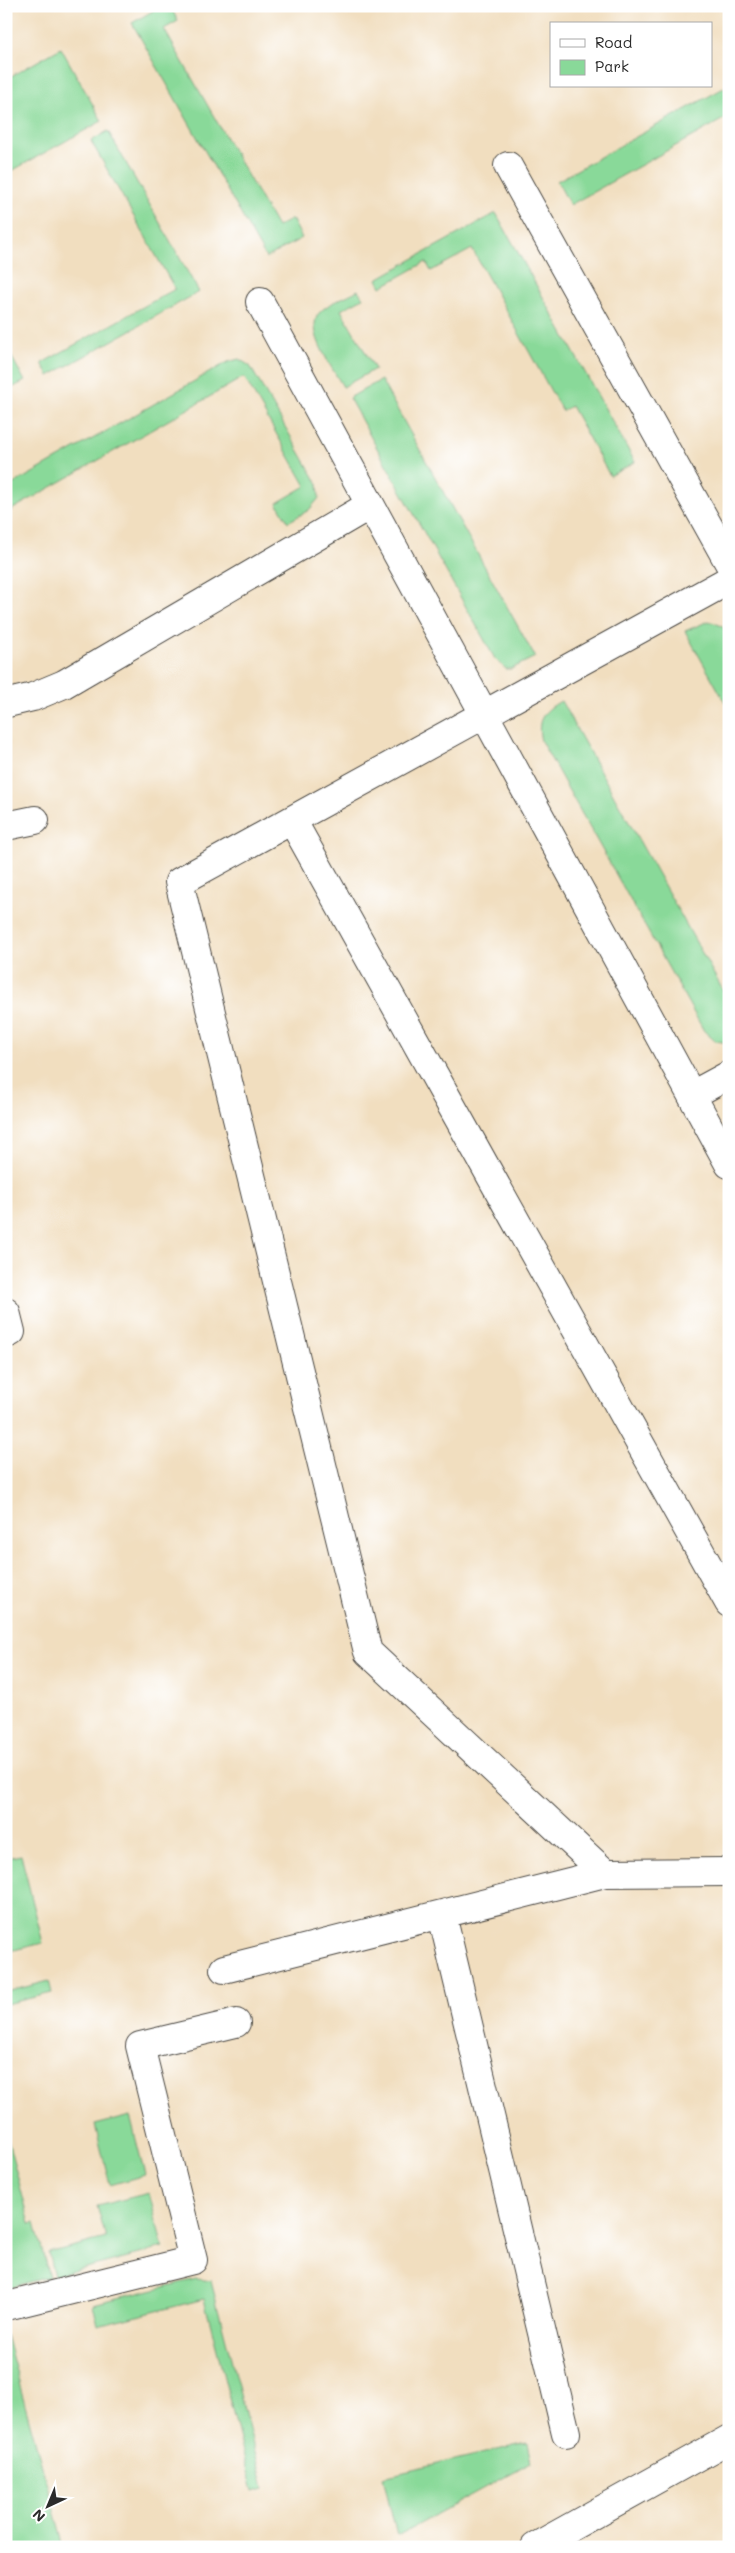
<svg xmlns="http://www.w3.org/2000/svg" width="735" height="2553" viewBox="0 0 735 2553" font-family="Mali,sans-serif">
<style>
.green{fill:#89d999;stroke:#5a8262}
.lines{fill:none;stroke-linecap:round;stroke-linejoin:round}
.minor-casing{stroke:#494641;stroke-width:30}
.minor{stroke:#fff;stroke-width:28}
</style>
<rect width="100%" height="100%" fill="#fff"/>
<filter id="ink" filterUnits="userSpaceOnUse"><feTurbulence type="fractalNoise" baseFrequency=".02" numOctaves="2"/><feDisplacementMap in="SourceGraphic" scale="10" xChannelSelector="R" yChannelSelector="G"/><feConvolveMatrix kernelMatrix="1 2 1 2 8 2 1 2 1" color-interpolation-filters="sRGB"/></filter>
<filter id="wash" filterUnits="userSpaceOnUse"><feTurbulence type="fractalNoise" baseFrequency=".0096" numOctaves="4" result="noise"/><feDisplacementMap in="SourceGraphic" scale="20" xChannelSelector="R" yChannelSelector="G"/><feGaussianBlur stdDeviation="1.12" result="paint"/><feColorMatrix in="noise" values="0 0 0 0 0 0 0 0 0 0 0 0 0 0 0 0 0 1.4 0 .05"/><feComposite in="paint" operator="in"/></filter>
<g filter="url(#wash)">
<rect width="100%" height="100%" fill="#f1debf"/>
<path class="green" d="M 161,6 L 170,6 L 178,21 L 164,29 L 277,227 L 292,219 L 302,238 L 266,258 L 132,23 Z
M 61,48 L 102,121 L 6,174 L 6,79 Z
M 729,85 L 729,116 L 570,205 L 557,181 Z
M 108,131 L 199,292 L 49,376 L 42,363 L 175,289 L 91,141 Z
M 496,213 L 635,462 L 610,476 L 571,406 L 562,411 L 472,249 L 431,271 L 426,262 L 381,287 L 377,279 Z
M 358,290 L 363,298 L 341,310 L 375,369 L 343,387 C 334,370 303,329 320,312 C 330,302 346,297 358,290 Z
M 6,347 L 25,381 L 6,391 Z
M 239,359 L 250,366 L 318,484 L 319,498 L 309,510 L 288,522 L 277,503 L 306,486 L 244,377 L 6,513 L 6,488 L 228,362 Z
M 381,380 L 535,657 L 511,669 L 506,669 L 495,659 L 349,398 Z
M 709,621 L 722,626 L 729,636 L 729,709 L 685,631 Z
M 561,701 L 729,1001 L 729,1043 L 715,1041 L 704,1031 L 541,741 C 536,720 543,711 561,701 Z
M 21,1855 L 43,1943 L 6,1952 L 6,1858 Z
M 49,1981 L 52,1993 L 6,2004 L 6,1992 Z
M 130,2116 L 145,2175 L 110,2185 L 95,2125 Z
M 6,2133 L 30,2224 L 35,2223 L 49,2277 L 6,2288 Z
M 149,2193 L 163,2248 L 54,2276 L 48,2253 L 106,2238 L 97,2206 Z
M 196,2279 L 211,2281 L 264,2488 L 253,2491 L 204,2299 L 98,2326 L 93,2304 Z
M 6,2335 L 64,2547 L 6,2547 Z
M 527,2443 L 531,2462 L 397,2536 L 383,2477 Z"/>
</g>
<g filter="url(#ink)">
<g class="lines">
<g class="minor-casing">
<path id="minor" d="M 508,166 L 729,563
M 260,302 L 729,1164
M 8,703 L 33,697 L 64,684 L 370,505
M 292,820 L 729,1603
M 6,826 L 35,820
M 692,1095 L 729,1075
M 6,1312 L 11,1332 L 6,1334
M 605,1873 L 368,1652 L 179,882 L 729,580
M 442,1915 L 566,2433
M 224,1969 L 605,1873 L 729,1872
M 7,2306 L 193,2260 L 140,2046 L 236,2023
M 535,2547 L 729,2439"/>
</g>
<use href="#minor" class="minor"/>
</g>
</g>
<rect width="735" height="2553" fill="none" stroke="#fff" stroke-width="25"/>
<rect x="550" y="22" width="162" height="65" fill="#ffffff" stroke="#aaaaaa"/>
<rect x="560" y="39" width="25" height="8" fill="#ffffff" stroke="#aaaaaa"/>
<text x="595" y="48" font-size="15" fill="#2b2b2b">Road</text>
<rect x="560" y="60" width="25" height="15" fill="#89d999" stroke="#aaaaaa"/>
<text x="595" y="72" font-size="15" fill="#2b2b2b">Park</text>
<g transform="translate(48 2506) rotate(224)" stroke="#ffffff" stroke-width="4" paint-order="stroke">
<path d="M0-4L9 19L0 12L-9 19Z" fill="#2b2b2b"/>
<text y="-8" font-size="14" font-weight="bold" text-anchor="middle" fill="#2b2b2b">N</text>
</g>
</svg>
